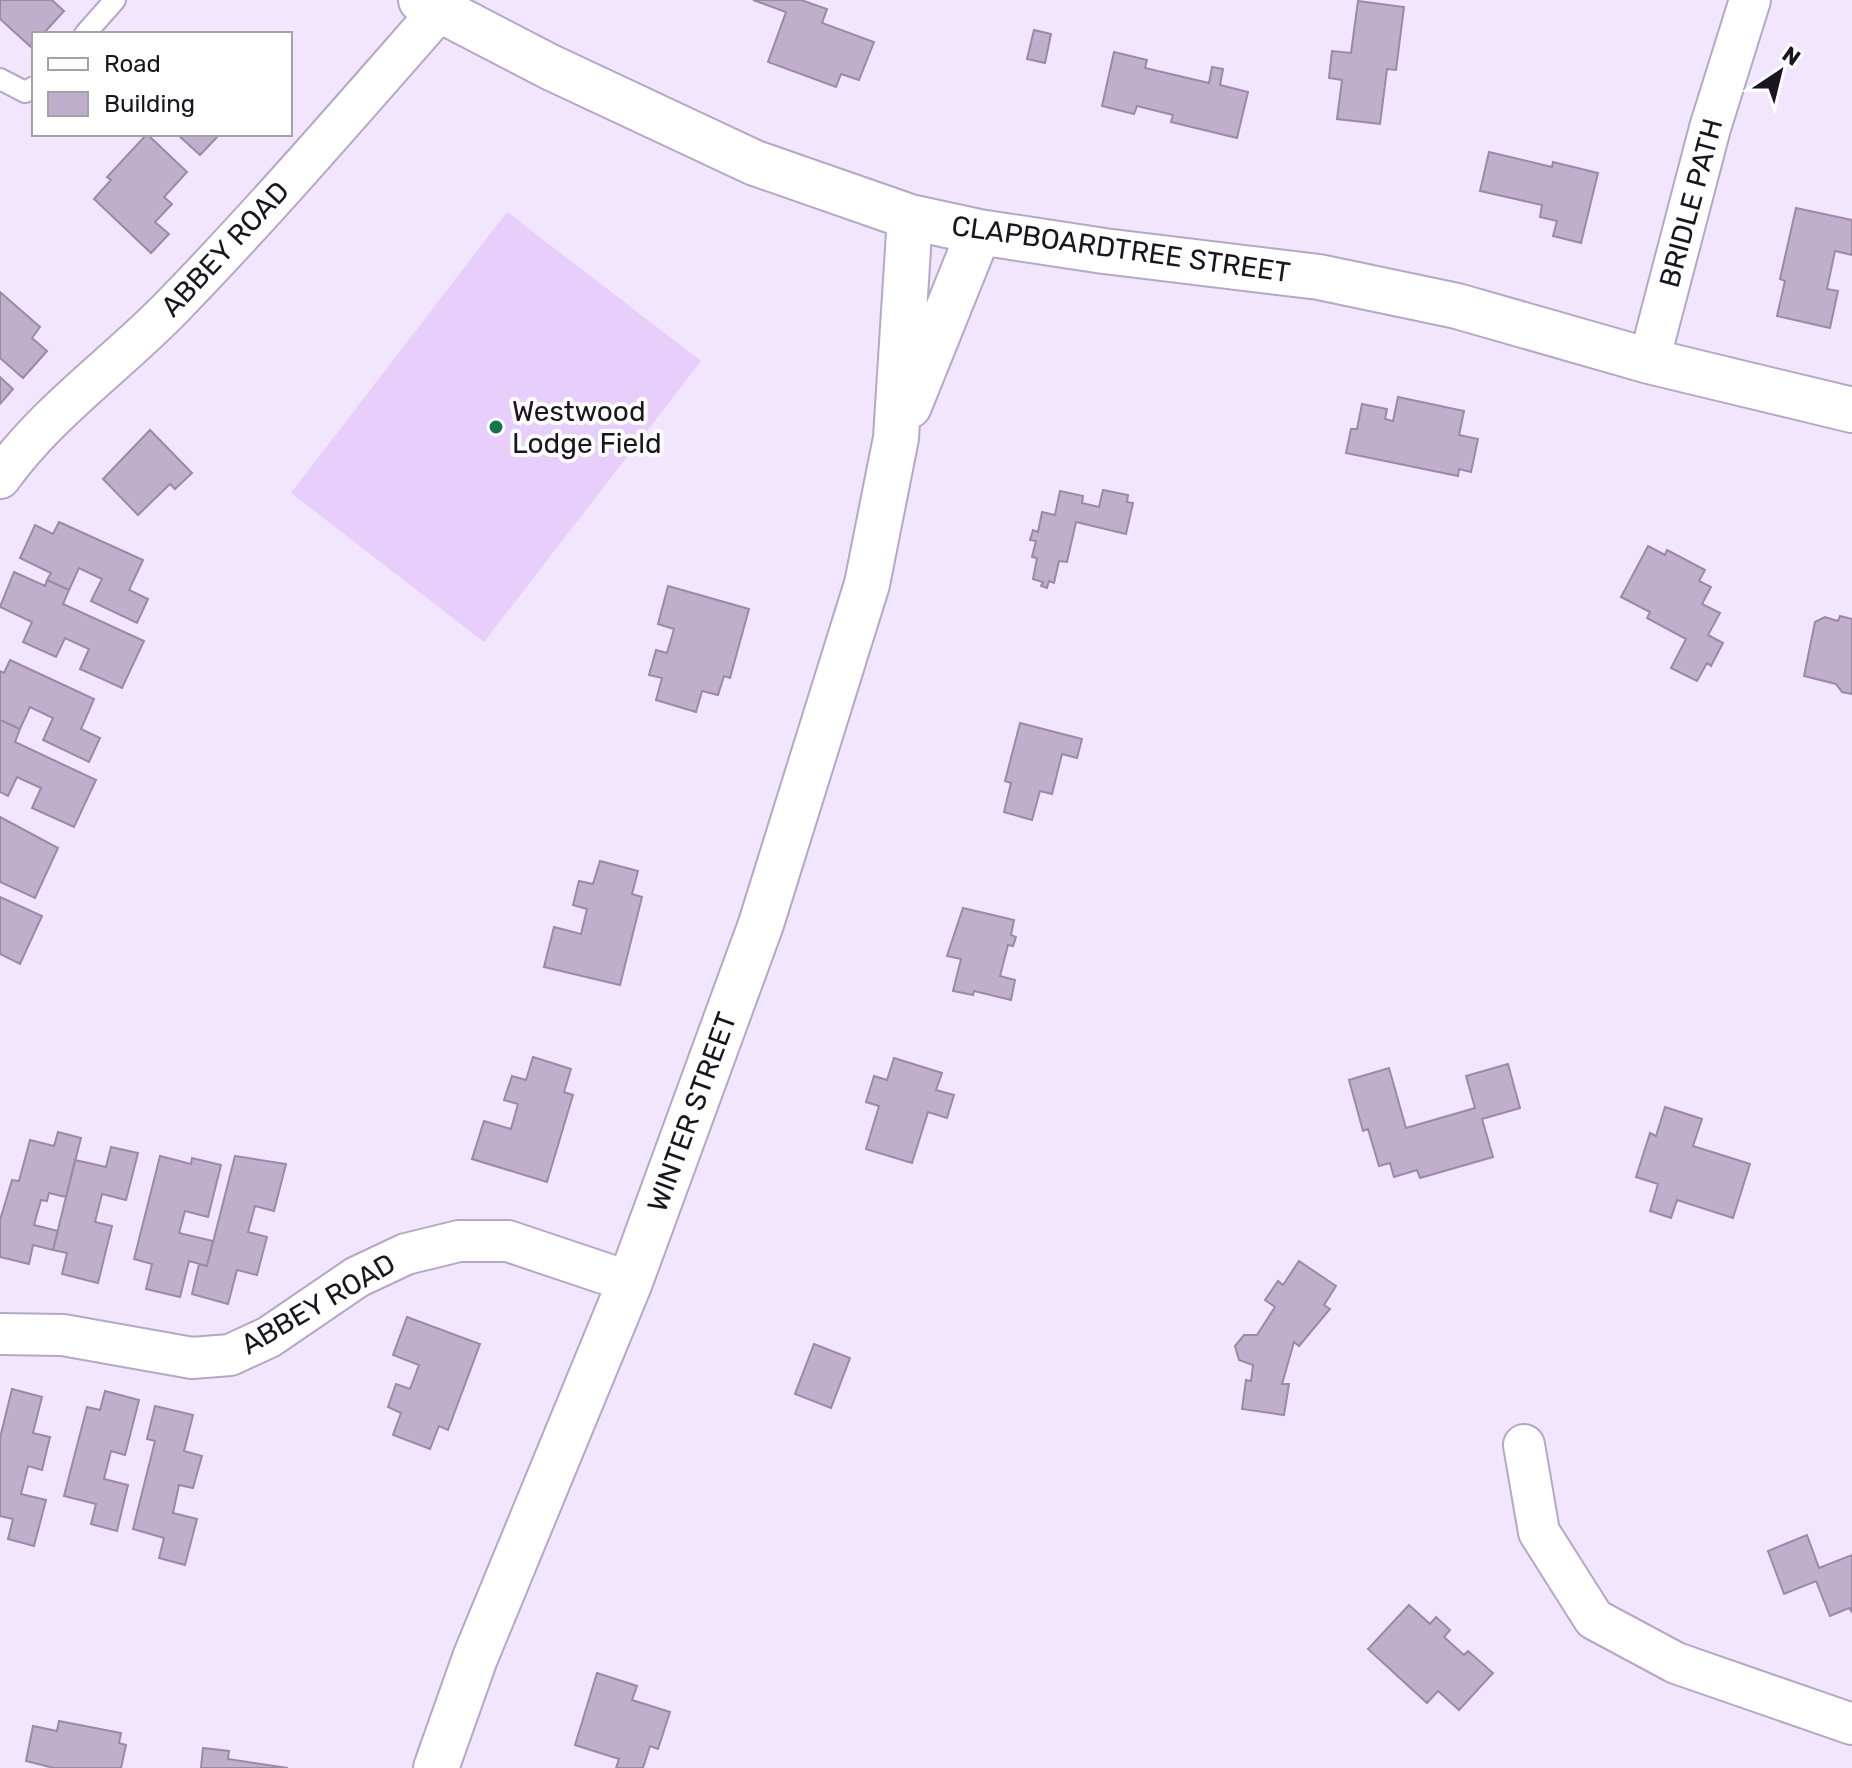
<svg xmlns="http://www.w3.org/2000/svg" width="1852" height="1768" viewBox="0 0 1852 1768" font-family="Rubik,sans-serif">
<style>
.pitch{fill:#e7cefb}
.building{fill:#bfafcd;stroke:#998aa6;stroke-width:2}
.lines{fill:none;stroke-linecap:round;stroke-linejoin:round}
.service-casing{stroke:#b6a7c4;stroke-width:24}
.minor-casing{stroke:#b6a7c4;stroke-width:44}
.tertiary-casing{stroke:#b6a7c4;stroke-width:48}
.service{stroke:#fff;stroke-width:20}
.minor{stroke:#fff;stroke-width:40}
.tertiary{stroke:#fff;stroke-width:44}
.poi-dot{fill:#12754c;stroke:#fff;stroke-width:3}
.labels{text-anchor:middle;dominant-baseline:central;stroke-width:8;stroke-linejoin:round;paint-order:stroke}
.street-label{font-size:28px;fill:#1b151f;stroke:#fff}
.poi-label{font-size:28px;fill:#1b151f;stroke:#fff;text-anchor:start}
</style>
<rect width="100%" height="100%" fill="#f2e5fe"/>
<path class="pitch" d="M 507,212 L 701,361 L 484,642 L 291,493 Z"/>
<path class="building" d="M 0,0 L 52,0 L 64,11 L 43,34 L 34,34 L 31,47 L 0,19 Z
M 753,0 L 801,0 L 827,9 L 822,23 L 874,42 L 859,80 L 841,74 L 836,87 L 768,62 L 786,12 Z
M 1358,1 L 1404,7 L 1396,70 L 1387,69 L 1380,124 L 1337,119 L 1342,80 L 1329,78 L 1332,51 L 1351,53 Z
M 1034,30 L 1051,34 L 1045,63 L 1027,59 Z
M 1114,52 L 1147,60 L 1145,68 L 1209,83 L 1212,67 L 1223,69 L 1220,85 L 1248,92 L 1237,138 L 1171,122 L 1173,115 L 1137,106 L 1134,114 L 1102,106 Z
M 147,134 L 187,172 L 164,197 L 172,204 L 155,222 L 169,234 L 151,253 L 94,199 L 111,180 L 107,177 Z
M 177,134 L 220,134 L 200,155 Z
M 1489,152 L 1552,167 L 1553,162 L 1598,173 L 1581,243 L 1553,236 L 1557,221 L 1540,217 L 1542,205 L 1480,191 Z
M 1796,208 L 1852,220 L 1852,255 L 1835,251 L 1827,289 L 1838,291 L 1830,328 L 1777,316 L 1785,281 L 1780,279 Z
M 0,292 L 40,327 L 32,338 L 47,351 L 23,378 L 0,358 Z
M 0,377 L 13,389 L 0,404 Z
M 1398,397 L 1464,411 L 1459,435 L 1478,439 L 1471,472 L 1459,469 L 1458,476 L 1346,453 L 1351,429 L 1357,429 L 1362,404 L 1387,409 L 1385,419 L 1393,421 Z
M 150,430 L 192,473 L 175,489 L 170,484 L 138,515 L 103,479 Z
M 1103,490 L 1128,495 L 1127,502 L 1133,503 L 1126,534 L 1076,522 L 1067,562 L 1059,561 L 1054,583 L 1049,581 L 1047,588 L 1041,586 L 1043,582 L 1033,579 L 1037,558 L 1032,557 L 1036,541 L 1030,540 L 1033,530 L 1038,532 L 1042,512 L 1055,515 L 1060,491 L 1083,496 L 1082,503 L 1099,507 Z
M 59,522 L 143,560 L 129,590 L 148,599 L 137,623 L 91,601 L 102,579 L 79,568 L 69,590 L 47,580 L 51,573 L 20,558 L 35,525 L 53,534 Z
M 1648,546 L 1665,555 L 1667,550 L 1705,570 L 1699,581 L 1711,587 L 1702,604 L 1720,613 L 1708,635 L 1723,643 L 1711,666 L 1707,663 L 1697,681 L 1671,668 L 1686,639 L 1647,618 L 1650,612 L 1621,597 Z
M 14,572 L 45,586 L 47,580 L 69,590 L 63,604 L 144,641 L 122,688 L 80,669 L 89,649 L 65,638 L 56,657 L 23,642 L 32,622 L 0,607 Z
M 668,586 L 749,609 L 730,678 L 724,676 L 718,695 L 702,691 L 696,712 L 656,700 L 662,678 L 649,675 L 656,650 L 667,653 L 674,629 L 658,624 Z
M 1840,616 L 1852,619 L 1852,694 L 1842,692 L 1836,684 L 1804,676 L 1815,622 L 1825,617 L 1838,621 Z
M 10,660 L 94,699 L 81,729 L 100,738 L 89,762 L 43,740 L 53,718 L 30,707 L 20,729 L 0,720 L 0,671 L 4,673 Z
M 0,720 L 20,729 L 15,742 L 96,780 L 74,827 L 32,808 L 41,788 L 17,777 L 8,796 L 0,792 Z
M 1020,723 L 1082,739 L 1077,758 L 1062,754 L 1052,794 L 1040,791 L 1032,820 L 1004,812 L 1011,783 L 1005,781 Z
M 0,817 L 58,848 L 35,898 L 0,882 Z
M 600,861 L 638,871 L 632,894 L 642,897 L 620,985 L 544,967 L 554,927 L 581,934 L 587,909 L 573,905 L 579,881 L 593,884 Z
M 0,897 L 42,916 L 20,964 L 0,954 Z
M 963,908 L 1014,920 L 1011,935 L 1016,937 L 1013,946 L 1008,945 L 1000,976 L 1015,980 L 1011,1000 L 974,991 L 973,995 L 953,991 L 961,959 L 947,956 Z
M 533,1057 L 571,1069 L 564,1092 L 573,1095 L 547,1182 L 472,1159 L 484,1121 L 511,1129 L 518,1104 L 504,1100 L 512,1076 L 526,1080 Z
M 894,1058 L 942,1073 L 936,1090 L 954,1095 L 947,1118 L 928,1112 L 912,1163 L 866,1149 L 879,1106 L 866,1102 L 874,1076 L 887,1080 Z
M 1508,1064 L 1520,1108 L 1482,1119 L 1493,1157 L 1420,1178 L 1417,1170 L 1394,1177 L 1390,1163 L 1379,1166 L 1368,1129 L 1363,1131 L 1349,1080 L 1389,1068 L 1406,1128 L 1475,1108 L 1466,1076 Z
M 1665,1107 L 1702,1119 L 1693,1146 L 1750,1164 L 1733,1218 L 1677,1200 L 1671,1218 L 1650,1211 L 1658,1184 L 1636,1177 L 1650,1133 L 1656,1136 Z
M 58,1132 L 81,1138 L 66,1197 L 49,1193 L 47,1201 L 41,1200 L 34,1225 L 58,1231 L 53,1250 L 33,1245 L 29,1264 L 0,1257 L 0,1220 L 12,1180 L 19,1181 L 30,1140 L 54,1146 Z
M 111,1147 L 138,1153 L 126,1200 L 102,1194 L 95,1222 L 112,1226 L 98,1283 L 62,1274 L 67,1253 L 53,1250 L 75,1160 L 106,1167 Z
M 160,1156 L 191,1164 L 192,1158 L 221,1165 L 208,1217 L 185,1211 L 179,1233 L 213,1241 L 207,1266 L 189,1261 L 180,1297 L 146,1289 L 152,1264 L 134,1259 Z
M 235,1156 L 286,1164 L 274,1211 L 255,1206 L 248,1232 L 267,1237 L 257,1275 L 237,1270 L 228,1304 L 192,1294 L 199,1264 L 207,1266 Z
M 1299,1261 L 1336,1286 L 1324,1305 L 1330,1309 L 1299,1346 L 1294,1342 L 1282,1384 L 1289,1384 L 1284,1415 L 1242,1409 L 1246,1380 L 1251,1381 L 1253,1365 L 1239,1360 L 1235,1346 L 1244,1335 L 1257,1335 L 1275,1307 L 1265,1300 L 1278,1281 L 1283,1285 Z
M 407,1317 L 480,1344 L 448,1430 L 439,1426 L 430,1449 L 393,1435 L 401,1413 L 388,1407 L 396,1384 L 410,1389 L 419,1365 L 393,1355 Z
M 814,1344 L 850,1358 L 831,1408 L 795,1394 Z
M 12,1389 L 42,1397 L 33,1433 L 50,1437 L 42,1470 L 28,1466 L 21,1494 L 46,1500 L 34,1546 L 8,1539 L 13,1519 L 0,1516 L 0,1438 Z
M 105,1391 L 139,1400 L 125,1455 L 111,1451 L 104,1479 L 128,1485 L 117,1531 L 91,1524 L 96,1504 L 64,1496 L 87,1407 L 100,1410 Z
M 155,1406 L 193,1415 L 184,1451 L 202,1456 L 193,1488 L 179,1485 L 173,1513 L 197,1519 L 185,1565 L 159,1558 L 164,1538 L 133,1529 L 155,1441 L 147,1439 Z
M 1807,1535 L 1819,1568 L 1852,1555 L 1852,1612 L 1849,1608 L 1830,1616 L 1816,1581 L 1784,1594 L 1768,1551 Z
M 1409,1605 L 1430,1624 L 1436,1617 L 1450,1630 L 1444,1637 L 1464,1655 L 1468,1651 L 1493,1673 L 1459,1710 L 1438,1691 L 1427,1703 L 1368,1649 Z
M 597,1673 L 637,1686 L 632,1700 L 670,1712 L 658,1749 L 650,1746 L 643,1768 L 616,1768 L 619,1759 L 575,1745 Z
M 59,1721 L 121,1733 L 119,1743 L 126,1745 L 121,1768 L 54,1768 L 26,1761 L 33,1726 L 57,1731 Z
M 203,1748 L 229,1751 L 228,1759 L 288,1768 L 201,1768 Z"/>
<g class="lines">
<g class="service-casing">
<path id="service" d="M 85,34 L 115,0
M 0,79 L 25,92 L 34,87"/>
</g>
<g class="minor-casing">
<path id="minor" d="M 1649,361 L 1710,128 L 1750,0
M 0,478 C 48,411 117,364 173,306 C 266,210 352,110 439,11
M 0,1334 L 63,1335 L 192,1358 L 230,1355 L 269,1337 L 357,1277 L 406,1254 L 459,1241 L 508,1241 L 630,1282
M 1524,1445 L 1539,1532 L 1594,1619 L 1676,1663 L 1852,1724"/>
</g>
<g class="tertiary-casing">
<path id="tertiary" d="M 421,0 L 550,67 L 755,163 L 910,217 L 979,232 L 1104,251 L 1319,277 L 1457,306 L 1649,361 L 1852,410
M 909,406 L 979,232
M 436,1768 L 475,1658 L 630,1282 L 761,924 L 867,584 L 896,438 L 910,217"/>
</g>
<use href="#service" class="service"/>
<use href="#minor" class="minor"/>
<use href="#tertiary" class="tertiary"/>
</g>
<circle class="poi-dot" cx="496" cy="427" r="8"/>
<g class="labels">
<g class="street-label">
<text transform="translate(1691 203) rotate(-75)">BRIDLE PATH</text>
<text transform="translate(225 249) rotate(-47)">ABBEY ROAD</text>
<text transform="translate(1121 249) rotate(8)">CLAPBOARDTREE STREET</text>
<text transform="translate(692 1112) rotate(-70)">WINTER STREET</text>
<text transform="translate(318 1304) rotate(-30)">ABBEY ROAD</text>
</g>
<g class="poi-label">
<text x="512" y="411">Westwood<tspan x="512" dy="32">Lodge Field</tspan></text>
</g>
</g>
<rect x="32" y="32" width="260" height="104" fill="#ffffff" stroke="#a4a1a5" stroke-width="2"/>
<rect x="48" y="58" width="40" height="12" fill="#ffffff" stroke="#a4a1a5" stroke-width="2"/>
<text x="104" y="72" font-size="24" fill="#1b151f">Road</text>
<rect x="48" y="92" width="40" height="24" fill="#bfafcd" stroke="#a4a1a5" stroke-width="2"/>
<text x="104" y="112" font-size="24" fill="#1b151f">Building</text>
<g transform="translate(1780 72) rotate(35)" stroke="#ffffff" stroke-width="6" paint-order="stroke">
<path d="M0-6L14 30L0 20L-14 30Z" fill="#1b151f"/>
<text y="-12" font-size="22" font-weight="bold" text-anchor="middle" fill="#1b151f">N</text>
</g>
</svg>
